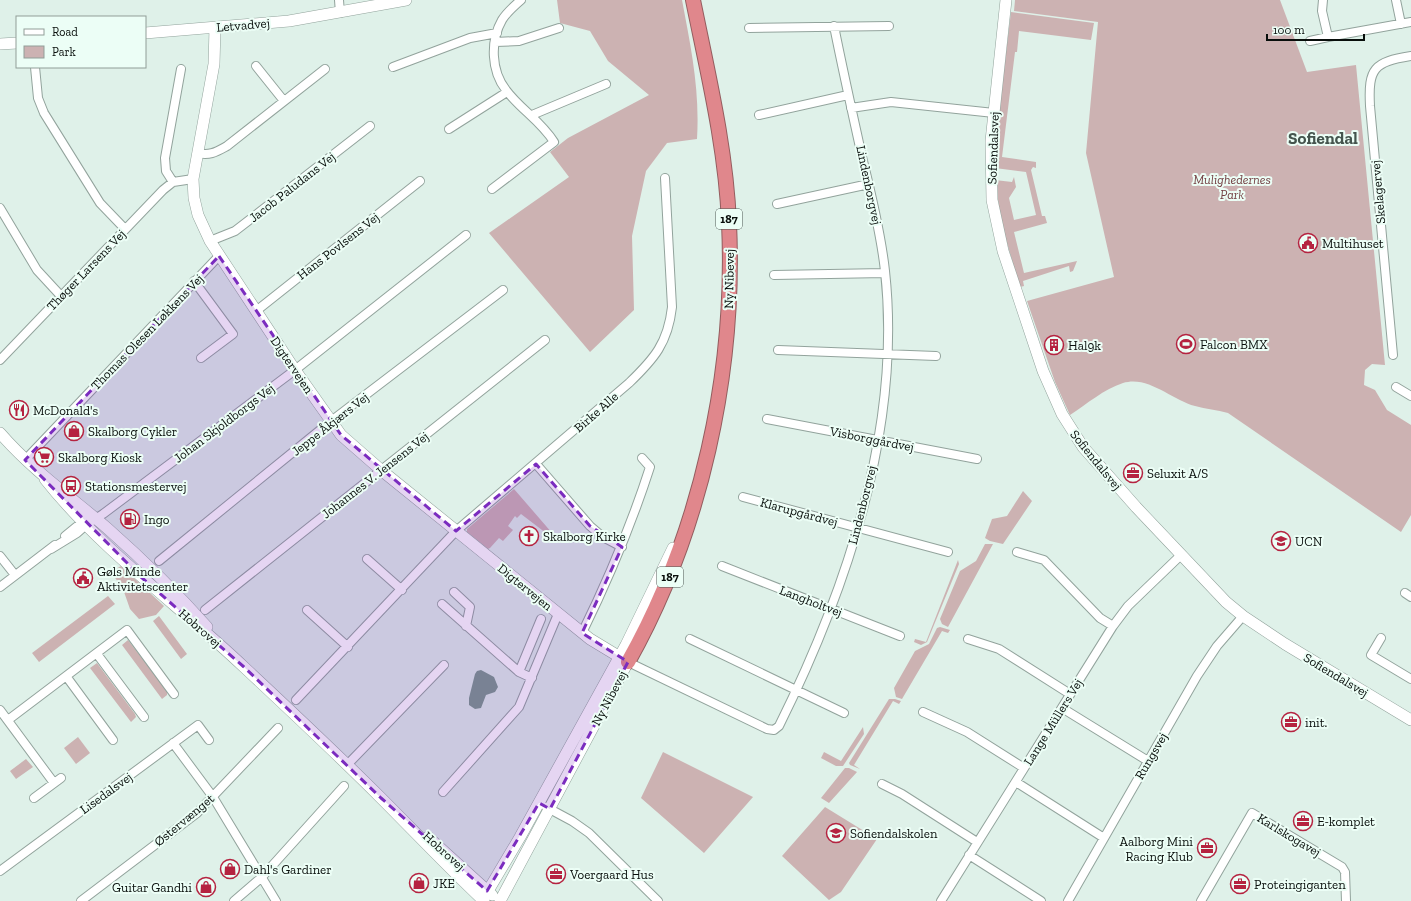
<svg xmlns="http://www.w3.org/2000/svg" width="1411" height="901" viewBox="0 0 1411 901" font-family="'Zilla Slab',serif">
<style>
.green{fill:#ccb2b2}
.water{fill:#78988a}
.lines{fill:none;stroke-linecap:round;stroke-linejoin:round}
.street-casing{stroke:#92a39c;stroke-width:10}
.secondary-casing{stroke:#92a39c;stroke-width:12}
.highway-casing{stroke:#945d5f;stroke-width:16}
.street{stroke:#fff;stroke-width:8}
.secondary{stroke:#fff;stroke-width:11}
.highway{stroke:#e0878c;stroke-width:14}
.marked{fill:#7b2cbf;fill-opacity:0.2;stroke:#7b2cbf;stroke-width:3;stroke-dasharray:8 5;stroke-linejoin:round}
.labels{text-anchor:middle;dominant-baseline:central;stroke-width:4;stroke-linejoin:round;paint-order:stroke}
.shield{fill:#ecfef6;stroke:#4c5652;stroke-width:1}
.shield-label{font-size:12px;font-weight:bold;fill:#080e0b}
.street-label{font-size:13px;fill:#080e0b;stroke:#ecfef6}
.park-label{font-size:13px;font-style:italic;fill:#734043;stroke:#ecfef6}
.poi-label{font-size:13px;fill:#080e0b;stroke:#ecfef6;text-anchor:start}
.district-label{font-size:17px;font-weight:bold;fill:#44544d;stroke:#ecfef6}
</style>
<rect width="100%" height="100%" fill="#dff1e9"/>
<path class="green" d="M 557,0 L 682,0 C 691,48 700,90 697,139 L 667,143 L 646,171 L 632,236 L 634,310 L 590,352 L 489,233 L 569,177 L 550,152 L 568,138 L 649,95 L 608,61 L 590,31 L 560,23 Z
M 1015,0 L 1280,0 L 1307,72 L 1356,65 L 1385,365 L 1372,364 L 1365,370 L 1364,385 L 1375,390 L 1387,410 L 1411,425 L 1411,515 L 1401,532 L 1228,413 C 1217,410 1206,409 1195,406 C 1172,400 1148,375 1123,383 C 1104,389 1087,404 1070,415 L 1055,382 L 1027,301 L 1114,277 L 1086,153 L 1098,22 L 1014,11 Z
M 1011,12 L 1094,23 L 1091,40 L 1019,31 L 1017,52 L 1015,52 L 1002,157 L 1036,162 L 1036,168 L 1033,167 L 1031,170 L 1042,216 L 1045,216 L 1047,223 L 1014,232 L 1024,273 L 1077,261 L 1073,271 L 1070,272 L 1069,266 L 1023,281 L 1024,286 L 1020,287 L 1002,226 L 995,180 L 1012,182 L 1014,177 L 1016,187 L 1009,198 L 1014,220 L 1036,215 L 1026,172 L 995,168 L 1000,102 Z
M 514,489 L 559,541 L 559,543 L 521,514 L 517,518 L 515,516 L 508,526 L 513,530 L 503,541 L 499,538 L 490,548 L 488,549 L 467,532 L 467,529 Z
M 1023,491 L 1032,501 L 1003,544 L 990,541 L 985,538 L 992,519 L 1007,516 Z
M 985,544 L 993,544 L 948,627 L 942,624 L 940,619 L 960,571 L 976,561 Z
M 958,560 L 959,564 L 927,642 L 921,645 L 914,642 L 915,639 L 926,642 Z
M 121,566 L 164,606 L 156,615 L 139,619 L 130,609 L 123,589 L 111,572 Z
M 108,596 L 115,604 L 39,662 L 32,653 Z
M 159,616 L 187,654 L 181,659 L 153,621 Z
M 940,627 L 950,630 L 948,633 L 942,631 L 902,699 L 896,697 L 894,688 L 915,651 L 929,644 L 937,628 Z
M 128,640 L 167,691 L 167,695 L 162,699 L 122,645 Z
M 97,663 L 135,714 L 136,717 L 131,722 L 90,668 Z
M 889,699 L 895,699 L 901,701 L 899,704 L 893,701 L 854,765 L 860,769 L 850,765 L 849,763 Z
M 863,727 L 864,734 L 843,766 L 836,766 L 821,758 L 824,752 L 841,761 Z
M 78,737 L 90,753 L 76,764 L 64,748 Z
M 663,752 L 753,797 L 704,853 L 641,798 Z
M 26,759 L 33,767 L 16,779 L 10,771 Z
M 845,768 L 849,768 L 857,772 L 829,803 L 821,798 Z
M 825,807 L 877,839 L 841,892 L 829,900 L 782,856 Z"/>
<path class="water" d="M 481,670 L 494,677 L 498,687 L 495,692 L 486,695 L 481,708 L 475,709 L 469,705 L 469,698 L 475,674 L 477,671 Z"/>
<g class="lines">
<g class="street-casing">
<path id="street" d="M 339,0 L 340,13
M 1323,0 L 1322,11 L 1328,37 L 1411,22
M 1396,0 L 1401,24
M 749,28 L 889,26
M 1310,41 L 1328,37
M 495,42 L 519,41 L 559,28
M 256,66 L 284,101
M 35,67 L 38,98 L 44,113 L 100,203 L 125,229
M 393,67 L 470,38 L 497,33
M 851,108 L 891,102 L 994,113
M 532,115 L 606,84
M 759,115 L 848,95
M 449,129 L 507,92
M 197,153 C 210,156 216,152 227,146 L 325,69
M 173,182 L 166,171 L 165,158 L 181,69
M 492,189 L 554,142 C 541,121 520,109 506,90 C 491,71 490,41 502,20 C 507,12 514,6 521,0
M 777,204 L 869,184
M 0,208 L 37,270 L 61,296
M 210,241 L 235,231 L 248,221 L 370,126
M 774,275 L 885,273
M 194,281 L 233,334 L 201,358
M 256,311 L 420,181
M 778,350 L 936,356
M 1393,355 L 1370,106 C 1368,68 1374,62 1411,56
M 0,360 L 163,190 L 173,182 L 193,179
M 1396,387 L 1411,396
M 767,419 L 977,459
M 25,460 L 219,256
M 536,464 L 590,526 L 603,537 L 622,547
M 743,497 L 948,552
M 65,536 L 76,527 L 86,525
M 51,549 L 77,533 L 86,525 L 103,514 L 295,370 L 466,235
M 1017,552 L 1044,560 L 1100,618 L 1113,626
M 0,556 L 15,575
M 367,559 L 402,590
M 159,561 L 330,422 L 503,290
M 722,566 L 900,636
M 0,587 L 55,545
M 454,592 L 470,607 L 466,626
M 1405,593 L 1411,597
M 442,604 L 519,672 L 532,678
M 205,610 L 545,340
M 307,610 L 348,647
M 582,633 C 609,578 631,526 650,467 L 642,458
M 1381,638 L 1371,655 L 1411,679
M 690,639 L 844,713
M 968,639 L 999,649 L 1070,694
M 97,654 L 144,717
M 628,662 L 767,729 L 774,730 L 779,726 C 847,589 902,426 885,271 C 881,234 872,197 863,161 C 853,116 843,71 834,26
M 519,672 L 541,619
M 66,676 L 113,740
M 296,700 L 456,531 L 629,383 C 654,359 668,343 672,307 L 665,178
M 1062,708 L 1148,761
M 0,710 L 54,783
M 923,712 L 967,732 L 1024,768
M 8,720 L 127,630 L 174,694
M 173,743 L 213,797 L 276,901
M 347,765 L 444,665
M 1016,782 L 1104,838
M 882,784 L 902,794 L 977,842
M 443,792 L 519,707 L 558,614
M 34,798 L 61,778
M 546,807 L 572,821 L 589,833 L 658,901
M 969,855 L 1041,901
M 0,871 L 198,725 L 209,740
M 81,901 L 197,813 L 278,728
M 234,901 L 262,877 L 344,786
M 941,901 L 1113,626 L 1128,606 L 1181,555
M 1068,901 L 1197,676 L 1217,646 L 1243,616
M 1201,901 L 1252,813 L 1342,867 L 1345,872 L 1346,901"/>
</g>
<g class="secondary-casing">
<path id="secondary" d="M 1006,0 L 991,141 L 992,200 L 1003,251 L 1043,371 L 1062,414 L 1083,447 L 1136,507 L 1226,602 L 1243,616 L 1285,644 L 1411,720
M 215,28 L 214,64 L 193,179 L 194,198 L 198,215 L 210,241 L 295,370 L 341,435 L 381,470 L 590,639 L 628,662 L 500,901
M 145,33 L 289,21 L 406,0
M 0,44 L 17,43
M 0,433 C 32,470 71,497 107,528 C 142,559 176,592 207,627
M 45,479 C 102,551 179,605 245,668 C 290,710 336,753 380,797 C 415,832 448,867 484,901
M 428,837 L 492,895
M 482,901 L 520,837 L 626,645 L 673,548"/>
</g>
<g class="highway-casing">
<path id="highway" d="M 628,662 C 701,532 736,372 729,223 C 726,148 708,74 693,0"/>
</g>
<use href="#street" class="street"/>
<use href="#secondary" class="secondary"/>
<use href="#highway" class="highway"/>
</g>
<path class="marked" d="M 219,256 L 341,435 L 456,531 L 536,464 L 590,526 L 622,547 L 582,633 L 628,662 L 550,809 L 539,803 L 487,891 L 381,798 L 244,667 L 141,577 L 25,460 Z"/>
<defs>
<g id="civic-ring" transform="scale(1)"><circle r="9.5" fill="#ecfef6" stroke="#b52340" stroke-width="1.5"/><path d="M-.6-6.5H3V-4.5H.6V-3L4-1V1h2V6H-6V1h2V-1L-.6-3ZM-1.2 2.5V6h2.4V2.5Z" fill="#b52340"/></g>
<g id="stadium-ring" transform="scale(1)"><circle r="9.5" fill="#ecfef6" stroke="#b52340" stroke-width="1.5"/><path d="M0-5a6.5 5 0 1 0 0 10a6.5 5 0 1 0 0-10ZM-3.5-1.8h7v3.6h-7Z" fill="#b52340"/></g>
<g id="building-ring" transform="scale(1)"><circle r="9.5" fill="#ecfef6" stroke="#b52340" stroke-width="1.5"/><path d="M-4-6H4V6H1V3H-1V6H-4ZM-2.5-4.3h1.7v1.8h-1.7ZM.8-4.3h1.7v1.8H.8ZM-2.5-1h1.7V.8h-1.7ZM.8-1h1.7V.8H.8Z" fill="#b52340"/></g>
<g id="restaurant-ring" transform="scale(1)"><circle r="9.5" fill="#ecfef6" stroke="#b52340" stroke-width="1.5"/><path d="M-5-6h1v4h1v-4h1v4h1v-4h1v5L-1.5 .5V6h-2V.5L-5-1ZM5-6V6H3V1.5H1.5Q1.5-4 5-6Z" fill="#b52340"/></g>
<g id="shop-ring" transform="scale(1)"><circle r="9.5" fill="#ecfef6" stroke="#b52340" stroke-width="1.5"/><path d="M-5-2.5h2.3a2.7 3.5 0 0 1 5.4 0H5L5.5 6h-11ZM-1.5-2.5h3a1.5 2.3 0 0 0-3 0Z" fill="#b52340"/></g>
<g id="supermarket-ring" transform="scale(1)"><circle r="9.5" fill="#ecfef6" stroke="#b52340" stroke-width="1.5"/><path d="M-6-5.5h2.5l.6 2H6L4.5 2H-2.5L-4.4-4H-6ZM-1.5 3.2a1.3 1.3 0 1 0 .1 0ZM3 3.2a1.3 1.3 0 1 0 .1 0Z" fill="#b52340"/></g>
<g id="office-ring" transform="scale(1)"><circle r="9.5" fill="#ecfef6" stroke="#b52340" stroke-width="1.5"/><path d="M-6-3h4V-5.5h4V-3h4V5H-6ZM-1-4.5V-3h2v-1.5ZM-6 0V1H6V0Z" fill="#b52340"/></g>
<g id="bus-ring" transform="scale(1)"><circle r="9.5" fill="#ecfef6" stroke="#b52340" stroke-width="1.5"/><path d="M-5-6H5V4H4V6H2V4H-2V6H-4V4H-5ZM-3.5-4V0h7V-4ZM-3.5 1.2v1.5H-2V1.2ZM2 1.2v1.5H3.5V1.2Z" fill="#b52340"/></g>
<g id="fuel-ring" transform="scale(1)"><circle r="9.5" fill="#ecfef6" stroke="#b52340" stroke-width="1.5"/><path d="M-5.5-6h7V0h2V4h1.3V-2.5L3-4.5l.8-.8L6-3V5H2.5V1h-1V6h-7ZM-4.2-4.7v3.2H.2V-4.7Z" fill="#b52340"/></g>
<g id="church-ring" transform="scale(1)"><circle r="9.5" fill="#ecfef6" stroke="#b52340" stroke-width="1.5"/><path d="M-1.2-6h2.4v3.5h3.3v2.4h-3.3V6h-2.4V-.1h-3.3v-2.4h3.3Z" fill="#b52340"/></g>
<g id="university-ring" transform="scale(1)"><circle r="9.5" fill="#ecfef6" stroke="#b52340" stroke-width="1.5"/><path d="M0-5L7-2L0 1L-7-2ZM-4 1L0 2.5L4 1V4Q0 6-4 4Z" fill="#b52340"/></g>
<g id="school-ring" transform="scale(1)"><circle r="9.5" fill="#ecfef6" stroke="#b52340" stroke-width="1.5"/><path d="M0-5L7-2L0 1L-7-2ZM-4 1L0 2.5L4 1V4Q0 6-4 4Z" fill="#b52340"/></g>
</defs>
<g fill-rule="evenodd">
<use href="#civic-ring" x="1308" y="243"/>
<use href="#stadium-ring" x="1186" y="344"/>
<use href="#building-ring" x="1054" y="345"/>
<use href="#restaurant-ring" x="19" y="410"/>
<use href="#shop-ring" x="74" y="431"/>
<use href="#supermarket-ring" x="44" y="457"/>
<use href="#office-ring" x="1133" y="473"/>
<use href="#bus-ring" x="71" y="486"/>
<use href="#fuel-ring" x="130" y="519"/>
<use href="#church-ring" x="529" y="536"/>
<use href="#university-ring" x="1281" y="541"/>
<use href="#civic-ring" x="83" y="578"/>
<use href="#office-ring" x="1291" y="722"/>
<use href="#office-ring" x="1303" y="821"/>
<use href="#school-ring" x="836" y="833"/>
<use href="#office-ring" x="1207" y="848"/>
<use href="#shop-ring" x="230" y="869"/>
<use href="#office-ring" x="556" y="874"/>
<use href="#shop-ring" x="419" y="883"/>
<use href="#office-ring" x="1240" y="884"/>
<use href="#shop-ring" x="206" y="887"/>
</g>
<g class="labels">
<g class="shield">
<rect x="716" y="209" width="26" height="20" rx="3"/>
<rect x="657" y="567" width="26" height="20" rx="3"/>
</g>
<g class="shield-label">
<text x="729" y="219">187</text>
<text x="670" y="577">187</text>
</g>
<g class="street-label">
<text transform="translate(243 25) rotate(-5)">Letvadvej</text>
<text transform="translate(993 148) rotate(-88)">Sofiendalsvej</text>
<text transform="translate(869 185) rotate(78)">Lindenborgvej</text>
<text transform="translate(292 187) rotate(-38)">Jacob Paludans Vej</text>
<text transform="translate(1378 192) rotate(-95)">Skelagervej</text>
<text transform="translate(338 246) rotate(-38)">Hans Povlsens Vej</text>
<text transform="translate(86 270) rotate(-46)">Thøger Larsens Vej</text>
<text transform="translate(729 279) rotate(-89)">Ny Nibevej</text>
<text transform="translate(147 332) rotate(-46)">Thomas Olesen Løkkens Vej</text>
<text transform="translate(292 365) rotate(56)">Digtervejen</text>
<text transform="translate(596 412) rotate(-41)">Birke Alle</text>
<text transform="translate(224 423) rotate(-37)">Johan Skjoldborgs Vej</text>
<text transform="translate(330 424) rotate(-38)">Jeppe Åkjærs Vej</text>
<text transform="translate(872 439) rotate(11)">Visborggårdvej</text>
<text transform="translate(1096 460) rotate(51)">Sofiendalsvej</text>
<text transform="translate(375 475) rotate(-38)">Johannes V. Jensens Vej</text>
<text transform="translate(862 505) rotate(-76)">Lindenborgvej</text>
<text transform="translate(799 512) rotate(15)">Klarupgårdvej</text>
<text transform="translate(525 587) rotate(39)">Digtervejen</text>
<text transform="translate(811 601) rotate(21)">Langholtvej</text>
<text transform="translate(200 628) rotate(41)">Hobrovej</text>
<text transform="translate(1336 675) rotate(31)">Sofiendalsvej</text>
<text transform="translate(609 698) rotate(-62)">Ny Nibevej</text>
<text transform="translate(1053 722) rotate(-58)">Lange Müllers Vej</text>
<text transform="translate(1151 756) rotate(-60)">Rungsvej</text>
<text transform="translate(106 793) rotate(-36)">Lisedalsvej</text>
<text transform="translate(184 820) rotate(-40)">Østervænget</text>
<text transform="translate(1289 835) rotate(31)">Karlskogavej</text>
<text transform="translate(444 851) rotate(42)">Hobrovej</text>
</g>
<g class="park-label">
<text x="1232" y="179">Mulighedernes<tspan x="1232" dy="15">Park</tspan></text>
</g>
<g class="poi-label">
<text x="1322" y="243">Multihuset</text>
<text x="1200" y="344">Falcon BMX</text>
<text x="1068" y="345">Hal9k</text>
<text x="33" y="410">McDonald's</text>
<text x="88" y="431">Skalborg Cykler</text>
<text x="58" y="457">Skalborg Kiosk</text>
<text x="1147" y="473">Seluxit A/S</text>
<text x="85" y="486">Stationsmestervej</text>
<text x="144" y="519">Ingo</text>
<text x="543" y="536">Skalborg Kirke</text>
<text x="1295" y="541">UCN</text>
<text x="97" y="571">Gøls Minde<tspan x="97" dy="15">Aktivitetscenter</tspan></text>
<text x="1305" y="722">init.</text>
<text x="1317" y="821">E-komplet</text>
<text x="850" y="833">Sofiendalskolen</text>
<text x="1193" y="841" text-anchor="end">Aalborg Mini<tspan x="1193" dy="15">Racing Klub</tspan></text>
<text x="244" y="869">Dahl's Gardiner</text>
<text x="570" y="874">Voergaard Hus</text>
<text x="433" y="883">JKE</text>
<text x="1254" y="884">Proteingiganten</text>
<text x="192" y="887" text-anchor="end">Guitar Gandhi</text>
</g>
<g class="district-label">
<text x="1323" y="138">Sofiendal</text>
</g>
</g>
<rect x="16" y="16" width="130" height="52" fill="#ecfef6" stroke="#919e98"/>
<rect x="24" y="29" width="20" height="6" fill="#ffffff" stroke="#919e98"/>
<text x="52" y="36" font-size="12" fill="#080e0b">Road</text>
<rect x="24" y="46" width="20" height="12" fill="#ccb2b2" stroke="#919e98"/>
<text x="52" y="56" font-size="12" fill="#080e0b">Park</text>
<path d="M1267 34v6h97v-6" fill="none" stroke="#080e0b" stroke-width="2"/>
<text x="1273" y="34" font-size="12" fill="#080e0b" stroke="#ecfef6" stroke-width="3" paint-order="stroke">100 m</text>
</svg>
